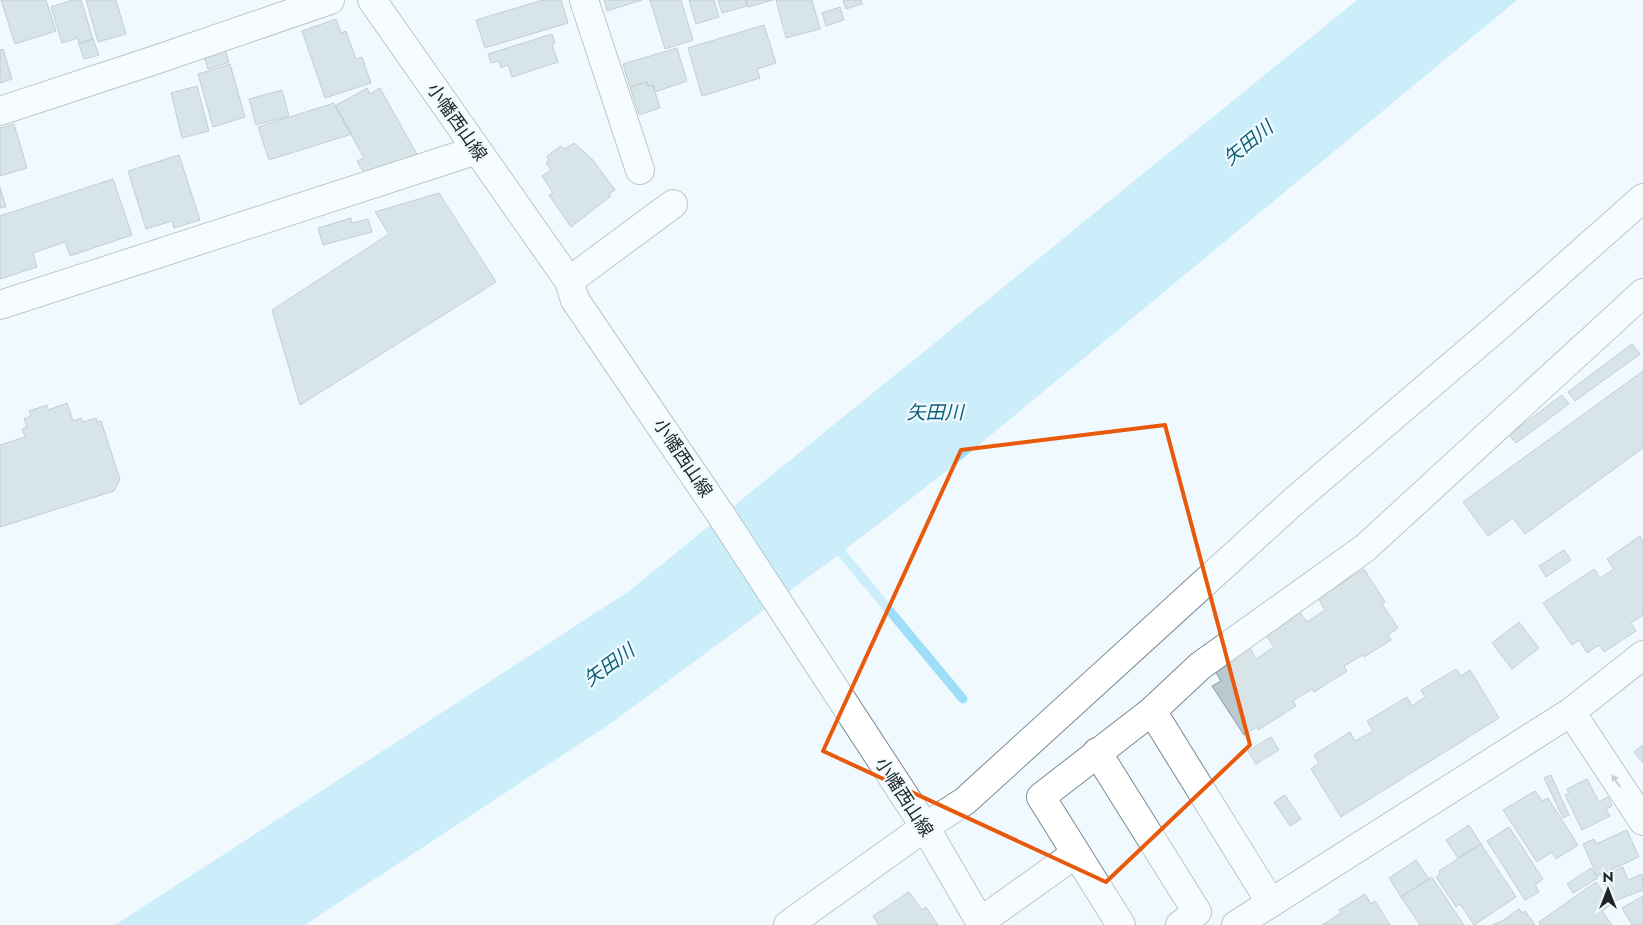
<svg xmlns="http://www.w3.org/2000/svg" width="1643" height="925" viewBox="0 0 1643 925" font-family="Jost,'Noto Sans JP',sans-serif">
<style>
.water{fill:#9fdef7}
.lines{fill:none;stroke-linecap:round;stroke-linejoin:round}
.stream{stroke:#9fdef7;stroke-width:9}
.building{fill:#b9c9cf;stroke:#8b9aa0}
.minor-casing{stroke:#7b8990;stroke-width:30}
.minor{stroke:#fff;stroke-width:28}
.oneway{fill:#9a9c9d}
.marked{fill:none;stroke:#e8590c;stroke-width:4;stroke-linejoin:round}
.labels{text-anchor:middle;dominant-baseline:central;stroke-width:4.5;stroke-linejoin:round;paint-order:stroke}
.street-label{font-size:18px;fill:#1e2426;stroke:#f0fafe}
.water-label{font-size:19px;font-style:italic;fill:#0c5f77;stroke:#f0fafe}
</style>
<rect width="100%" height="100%" fill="#f0fafe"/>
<path class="water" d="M 1357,0 L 1517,0 L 962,459 L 841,553 L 614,721 L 305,925 L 115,925 L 629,591 Z"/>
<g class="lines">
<path class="stream" d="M 835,545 L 963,699"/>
</g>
<path class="building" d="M 1,0 L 46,0 L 56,31 L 15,44 Z
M 72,0 L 81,0 L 93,39 L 79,44 L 78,38 L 62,43 L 51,7 Z
M 86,0 L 116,0 L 126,34 L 98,42 Z
M 543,0 L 561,0 L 568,23 L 485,48 L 476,20 Z
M 604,0 L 642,0 L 607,11 Z
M 650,0 L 681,0 L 693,40 L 665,49 Z
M 689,0 L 714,0 L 719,17 L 696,24 Z
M 718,0 L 745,0 L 747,6 L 722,13 Z
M 746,0 L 773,0 L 748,7 Z
M 776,0 L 812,0 L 820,29 L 786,38 Z
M 843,0 L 861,0 L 862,4 L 846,9 Z
M 840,7 L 844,20 L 826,26 L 822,13 Z
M 336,19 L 341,33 L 346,31 L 356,59 L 362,57 L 371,83 L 325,98 L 302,31 Z
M 764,25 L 776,63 L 757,69 L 760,78 L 702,96 L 688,48 Z
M 552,34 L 555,43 L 552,45 L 558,62 L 512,77 L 508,65 L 501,68 L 499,61 L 491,63 L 488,54 Z
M 93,39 L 99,55 L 84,59 L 79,44 Z
M 677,48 L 687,81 L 655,92 L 653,85 L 648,86 L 647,82 L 630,87 L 623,64 Z
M 3,49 L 12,79 L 0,83 L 0,50 Z
M 225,50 L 229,62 L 208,69 L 204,56 Z
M 230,64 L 245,117 L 213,127 L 198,74 Z
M 647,82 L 648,86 L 653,85 L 660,108 L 639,115 L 630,87 Z
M 197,86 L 209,131 L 182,138 L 171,93 Z
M 367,88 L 370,94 L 380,88 L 419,158 L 365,175 L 357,161 L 364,158 L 335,106 Z
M 282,90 L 289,116 L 256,125 L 249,99 Z
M 334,103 L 352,134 L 269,160 L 258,127 Z
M 14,124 L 27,168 L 0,176 L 0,128 Z
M 574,143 L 593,160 L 615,190 L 609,194 L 611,196 L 571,227 L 549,195 L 553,193 L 542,176 L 551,170 L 546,163 L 549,160 L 547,156 L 561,146 L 564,149 Z
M 179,155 L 200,220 L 174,228 L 172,221 L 146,229 L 128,171 Z
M 113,179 L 132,235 L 70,256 L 65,242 L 33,253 L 37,267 L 0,279 L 0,216 Z
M 0,187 L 6,207 L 0,208 Z
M 439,193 L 496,282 L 300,405 L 272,310 L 389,234 L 375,212 Z
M 351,218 L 352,223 L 368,219 L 372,232 L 323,245 L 318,228 Z
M 1632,344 L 1640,354 L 1575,401 L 1568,392 Z
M 1643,371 L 1643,448 L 1525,534 L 1513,518 L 1488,536 L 1463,502 Z
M 1562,395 L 1569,404 L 1516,443 L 1509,435 Z
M 67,403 L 73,421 L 81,418 L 83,422 L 96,418 L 97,422 L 101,421 L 120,479 L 114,491 L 0,527 L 0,445 L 25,437 L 22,429 L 27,427 L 24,419 L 31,416 L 29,411 L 47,405 L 48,410 Z
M 1640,536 L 1643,541 L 1643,615 L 1631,623 L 1636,631 L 1604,652 L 1599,645 L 1587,653 L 1579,640 L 1572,645 L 1543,603 L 1594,569 L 1600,578 L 1614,569 L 1607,559 Z
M 1564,550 L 1571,560 L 1546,577 L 1539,566 Z
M 1364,569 L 1385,602 L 1382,604 L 1398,628 L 1388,635 L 1391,640 L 1364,657 L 1363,655 L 1344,666 L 1347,671 L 1314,692 L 1312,689 L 1293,701 L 1296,706 L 1258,730 L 1257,727 L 1244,735 L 1212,686 L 1221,681 L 1214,669 L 1249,646 L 1256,659 L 1274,647 L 1265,634 L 1300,612 L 1307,622 L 1325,610 L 1318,598 Z
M 1519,622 L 1539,648 L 1512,669 L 1492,643 Z
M 1456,669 L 1461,676 L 1470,670 L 1499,718 L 1341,817 L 1311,769 L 1319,763 L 1314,755 L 1350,732 L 1355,741 L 1373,731 L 1367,721 L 1407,697 L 1412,706 L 1425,697 L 1421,690 Z
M 1271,737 L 1279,750 L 1256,764 L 1248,751 Z
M 1643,745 L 1643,763 L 1634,752 Z
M 1551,775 L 1569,815 L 1563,818 L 1544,778 Z
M 1587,779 L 1599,802 L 1608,797 L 1612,806 L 1606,809 L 1610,816 L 1582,830 L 1565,795 L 1569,793 L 1567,789 Z
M 1535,791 L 1542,801 L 1548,798 L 1578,845 L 1556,859 L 1552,852 L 1537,862 L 1503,810 Z
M 1285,795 L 1301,819 L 1290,826 L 1274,802 Z
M 1469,825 L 1481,844 L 1458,858 L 1446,840 Z
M 1509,827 L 1543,879 L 1535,885 L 1539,892 L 1525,900 L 1487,841 Z
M 1627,830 L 1639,857 L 1597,876 L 1583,844 L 1594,839 L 1596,844 Z
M 1481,844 L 1516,897 L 1474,925 L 1460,904 L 1456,907 L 1436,877 L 1440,874 L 1439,871 Z
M 1416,860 L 1429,879 L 1401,897 L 1389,878 Z
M 1623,867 L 1628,880 L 1642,874 L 1643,890 L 1612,902 L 1601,876 Z
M 1591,868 L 1598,878 L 1573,893 L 1567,884 Z
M 1432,877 L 1464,925 L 1420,925 L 1401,897 Z
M 1596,882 L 1612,904 L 1602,911 L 1612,925 L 1540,925 L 1539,922 Z
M 909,892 L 922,910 L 926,907 L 938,925 L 879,925 L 873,916 Z
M 1365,894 L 1371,904 L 1375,901 L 1390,925 L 1322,925 L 1341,913 L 1339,910 Z
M 1643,896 L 1643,925 L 1632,925 L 1622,908 Z
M 1519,909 L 1522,913 L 1525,911 L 1535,925 L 1492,925 L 1502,921 Z"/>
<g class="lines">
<g class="minor-casing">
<path id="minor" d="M 372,0 L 569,281 L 575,300 L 719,512 L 925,827 L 982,925
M 584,0 L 640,170
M 0,111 L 158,59 L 330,0
M 569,281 L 673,204
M 0,305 L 477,150
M 1152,711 L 1271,903
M 1571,712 L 1643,821
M 1097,752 L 1197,912 L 1180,925
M 980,922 L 1075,854
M 788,925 L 925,827 L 965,801 L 1293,502 L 1501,324 L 1643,198
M 1121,925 L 1041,797 L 1152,711 L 1200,666 L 1365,548 L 1643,293
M 1236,925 L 1571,712 L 1643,655"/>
</g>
<use href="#minor" class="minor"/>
</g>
<defs><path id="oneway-solid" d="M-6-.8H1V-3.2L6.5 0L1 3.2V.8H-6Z" transform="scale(1.25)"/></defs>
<use class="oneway" href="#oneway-solid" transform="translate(1616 781) rotate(-124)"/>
<path d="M0 0H1643V925H0ZM 1165,425 L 1250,745 L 1106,882 L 823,751 L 961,450 Z" fill="#f0fafe" fill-opacity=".55" fill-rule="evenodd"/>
<path class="marked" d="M 1165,425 L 1250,745 L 1106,882 L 823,751 L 961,450 Z"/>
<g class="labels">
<g class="street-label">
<text transform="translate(457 122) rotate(55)">小幡西山線</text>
<text transform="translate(683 458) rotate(56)">小幡西山線</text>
<text transform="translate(904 797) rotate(57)">小幡西山線</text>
</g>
<g class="water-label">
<text transform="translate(1248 143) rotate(-39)">矢田川</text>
<text x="935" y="412">矢田川</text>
<text transform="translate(609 665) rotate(-36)">矢田川</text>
</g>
</g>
<g transform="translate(1608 890)" stroke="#f0fafe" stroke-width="4" paint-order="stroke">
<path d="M0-4L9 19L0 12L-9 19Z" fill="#1e2426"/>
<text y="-8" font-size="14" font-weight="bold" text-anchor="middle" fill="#1e2426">N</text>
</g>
</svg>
